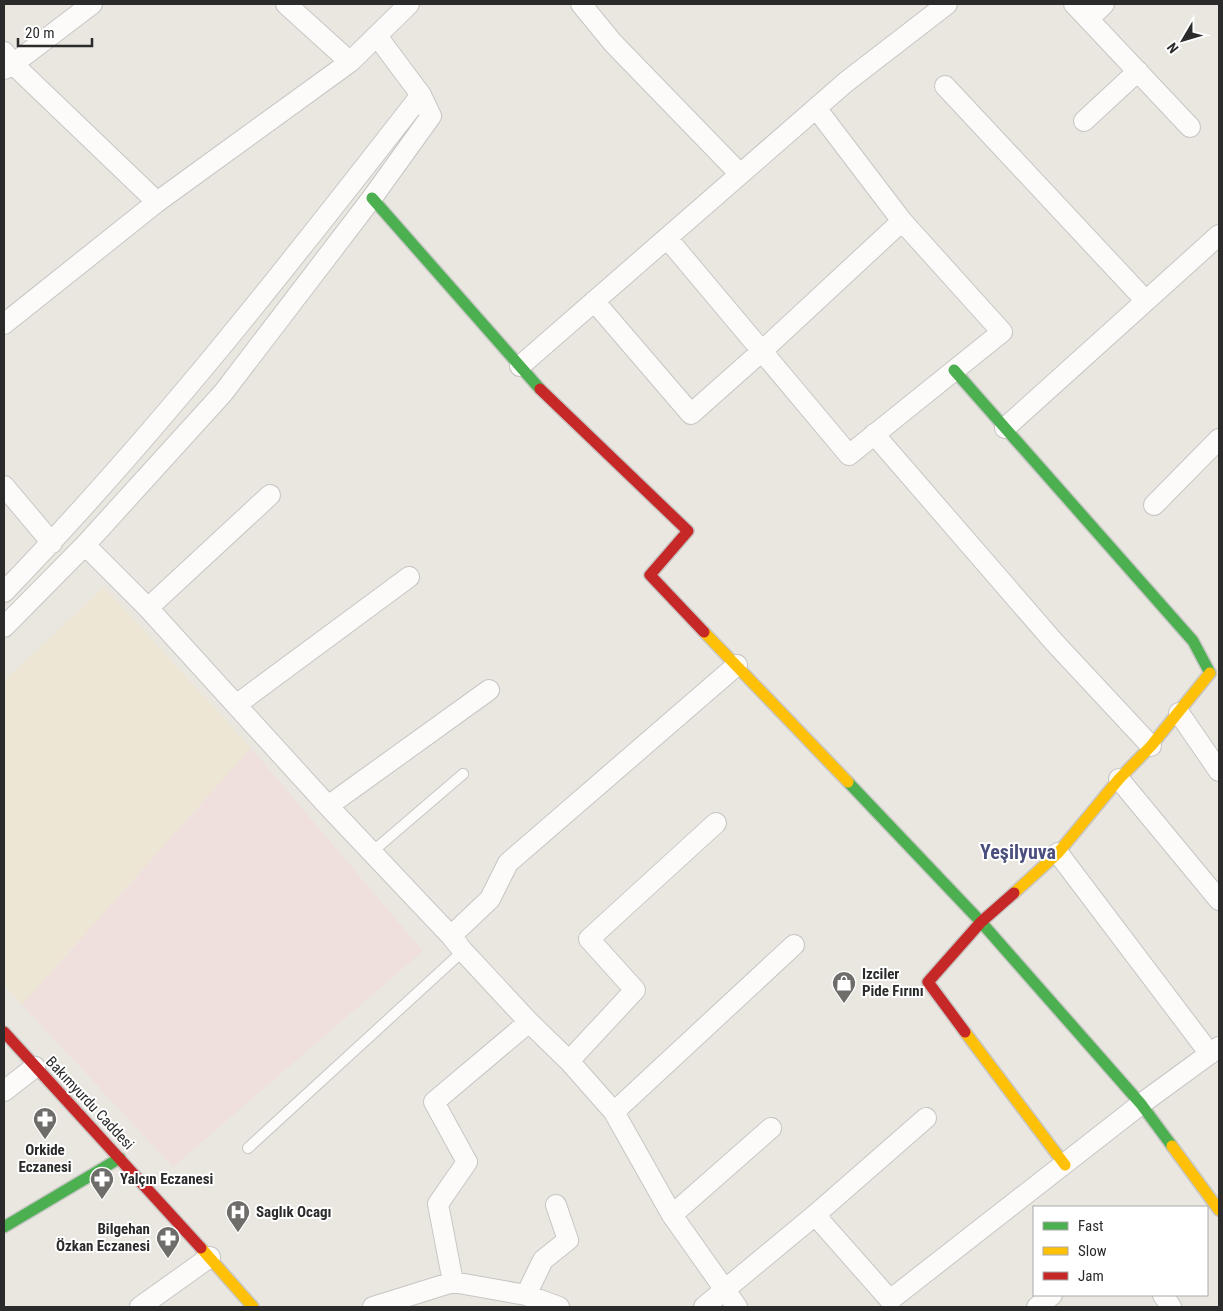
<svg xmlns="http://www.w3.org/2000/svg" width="1223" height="1311" viewBox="0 0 1223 1311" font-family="'Roboto Condensed',sans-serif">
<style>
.education{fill:#ede6d5}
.medical{fill:#f0e0dd}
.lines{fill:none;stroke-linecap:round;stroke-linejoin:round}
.lane-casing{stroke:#c7c6c5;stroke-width:12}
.street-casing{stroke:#c7c6c5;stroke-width:22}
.fast-casing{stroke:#c7c6c5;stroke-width:14}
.slow-casing{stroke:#c7c6c5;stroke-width:14}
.jam-casing{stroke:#c7c6c5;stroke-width:14}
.lane{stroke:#fcfbfa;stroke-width:10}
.street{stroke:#fcfbfa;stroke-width:20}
.fast{stroke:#4caf50;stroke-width:11}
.slow{stroke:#ffc107;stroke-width:11}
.jam{stroke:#c62828;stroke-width:11}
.labels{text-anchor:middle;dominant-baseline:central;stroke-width:4;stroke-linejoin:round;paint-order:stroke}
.poi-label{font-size:15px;font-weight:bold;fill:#2b2b2b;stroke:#fff;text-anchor:start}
.street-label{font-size:15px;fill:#2b2b2b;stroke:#fff}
.district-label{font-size:20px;font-weight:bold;fill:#4a4f7d;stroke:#fff}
</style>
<rect width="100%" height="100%" fill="#eae7e0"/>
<path class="education" d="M 104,587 L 251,748 L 22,1005 L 4,986 L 4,681 Z"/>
<path class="medical" d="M 251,748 L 423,951 L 173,1167 L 22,1005 Z"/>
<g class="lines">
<g class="lane-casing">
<path id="lane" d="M 372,852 L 463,774
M 248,1148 L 463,951"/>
</g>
<g class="street-casing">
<path id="street" d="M 286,4 L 350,62
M 581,4 L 613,43 L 740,174
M 1074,4 L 1190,127
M 1089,19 L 1104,4
M 4,52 L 13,64 L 157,202
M 4,69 L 13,64 L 92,4
M 945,86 L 1145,300
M 1084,121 L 1138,71
M 667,238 L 849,455 L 1002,332 L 902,221
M 594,301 L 691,414 L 762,351 L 902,221 L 816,108
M 4,324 L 157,202 L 350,62 L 409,4
M 520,366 L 846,82 L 947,4
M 1005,428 L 1219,235
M 874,434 L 1054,642 L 1151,746
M 4,486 L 52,543
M 1154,505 L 1219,439
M 85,545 L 148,608 L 328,806 L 451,936 L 463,951 L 529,1022 L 569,1061 L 614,1112 L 672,1215 L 737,1307
M 4,592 C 155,436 288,266 421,95
M 148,608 L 270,495
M 4,627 L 85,545 L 223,393 L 372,198 L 431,116 L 421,95 L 377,36
M 236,705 L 409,577
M 1179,713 L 1219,771
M 1119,779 L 1219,900
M 328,806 L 489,690
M 1058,853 L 1210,1054
M 451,936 L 490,899 L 508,863 L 737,665
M 569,1061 L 635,990 L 589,939 L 716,823
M 4,1091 L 35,1067
M 614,1112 L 794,945
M 672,1215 L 771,1128
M 815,1215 L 890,1300 L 1141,1104 L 1219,1047
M 453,1282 L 438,1204 L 467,1162 L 434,1102 L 529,1022
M 526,1295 L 543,1260 L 568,1240 L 556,1205
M 1163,1295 L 1171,1307
M 140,1307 L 210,1257
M 373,1307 L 453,1282 L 526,1295 L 559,1307
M 704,1307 L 815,1215 L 926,1118
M 1037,1307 L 1052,1295"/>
</g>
<g class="fast-casing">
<path id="fast" d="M 372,198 L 540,389
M 954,370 L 1193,641 L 1210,673
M 848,782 L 981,922 L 1141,1104 L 1172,1146
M 4,1227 L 120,1158"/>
</g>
<g class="slow-casing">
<path id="slow" d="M 704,632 L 848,782
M 1014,893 L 1058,853 L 1119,779 L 1151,746 L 1210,673
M 965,1032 L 1065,1165
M 1172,1146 L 1219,1210
M 201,1248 L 253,1307"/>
</g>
<g class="jam-casing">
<path id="jam" d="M 540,389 L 688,531 L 650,575 L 704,632
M 4,1032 L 201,1248
M 965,1032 L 928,982 L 981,922 L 1014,893"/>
</g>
<use href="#lane" class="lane"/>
<use href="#street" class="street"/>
<use href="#fast" class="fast"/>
<use href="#slow" class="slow"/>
<use href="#jam" class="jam"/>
</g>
<defs>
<g id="shop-pin" transform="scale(1.25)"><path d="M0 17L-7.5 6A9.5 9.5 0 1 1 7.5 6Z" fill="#6e6d6a" stroke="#fff"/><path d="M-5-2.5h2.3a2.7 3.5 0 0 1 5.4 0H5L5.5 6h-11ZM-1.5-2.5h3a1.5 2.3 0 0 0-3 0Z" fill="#fff"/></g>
<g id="pharmacy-pin" transform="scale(1.25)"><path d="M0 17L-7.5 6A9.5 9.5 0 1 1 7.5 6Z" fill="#6e6d6a" stroke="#fff"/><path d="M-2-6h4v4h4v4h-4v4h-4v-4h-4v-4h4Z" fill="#fff"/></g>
<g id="hospital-pin" transform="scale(1.25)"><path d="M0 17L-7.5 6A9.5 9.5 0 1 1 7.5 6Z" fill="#6e6d6a" stroke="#fff"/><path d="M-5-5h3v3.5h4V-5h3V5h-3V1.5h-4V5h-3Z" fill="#fff"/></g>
</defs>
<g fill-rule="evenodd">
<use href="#shop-pin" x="844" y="983"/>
<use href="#pharmacy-pin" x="45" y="1119"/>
<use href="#pharmacy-pin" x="102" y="1179"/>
<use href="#hospital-pin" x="238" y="1212"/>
<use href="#pharmacy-pin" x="168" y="1238"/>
</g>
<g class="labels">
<g class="poi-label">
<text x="862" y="974">Izciler<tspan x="862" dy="17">Pide Fırını</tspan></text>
<text x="45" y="1150" text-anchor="middle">Orkide<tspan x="45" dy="17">Eczanesi</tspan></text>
<text x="120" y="1179">Yalçın Eczanesi</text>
<text x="256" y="1212">Saglık Ocagı</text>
<text x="150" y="1229" text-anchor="end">Bilgehan<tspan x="150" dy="17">Özkan Eczanesi</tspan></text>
</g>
<g class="street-label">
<text transform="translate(90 1103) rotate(47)">Bakımyurdu Caddesi</text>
</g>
<g class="district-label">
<text x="1018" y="852">Yeşilyuva</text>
</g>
</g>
<rect width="1223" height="1311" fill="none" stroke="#2b2b2b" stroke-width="10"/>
<rect x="1033" y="1206" width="175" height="90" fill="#ffffff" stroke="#aaaaaa"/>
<rect x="1043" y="1222" width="25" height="8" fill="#4caf50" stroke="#aaaaaa"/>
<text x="1078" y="1231" font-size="15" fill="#2b2b2b">Fast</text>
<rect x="1043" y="1247" width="25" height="8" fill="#ffc107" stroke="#aaaaaa"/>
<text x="1078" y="1256" font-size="15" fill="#2b2b2b">Slow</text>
<rect x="1043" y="1272" width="25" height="8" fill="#c62828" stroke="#aaaaaa"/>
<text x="1078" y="1281" font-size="15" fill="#2b2b2b">Jam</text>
<g transform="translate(1183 40) rotate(232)" stroke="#ffffff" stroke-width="4" paint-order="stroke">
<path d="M0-4L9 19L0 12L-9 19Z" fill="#2b2b2b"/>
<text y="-8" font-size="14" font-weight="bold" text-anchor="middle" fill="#2b2b2b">N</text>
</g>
<path d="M18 38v8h74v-8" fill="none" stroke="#2b2b2b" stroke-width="2.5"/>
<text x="25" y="38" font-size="15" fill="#2b2b2b" stroke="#ffffff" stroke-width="4" paint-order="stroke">20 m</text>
</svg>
